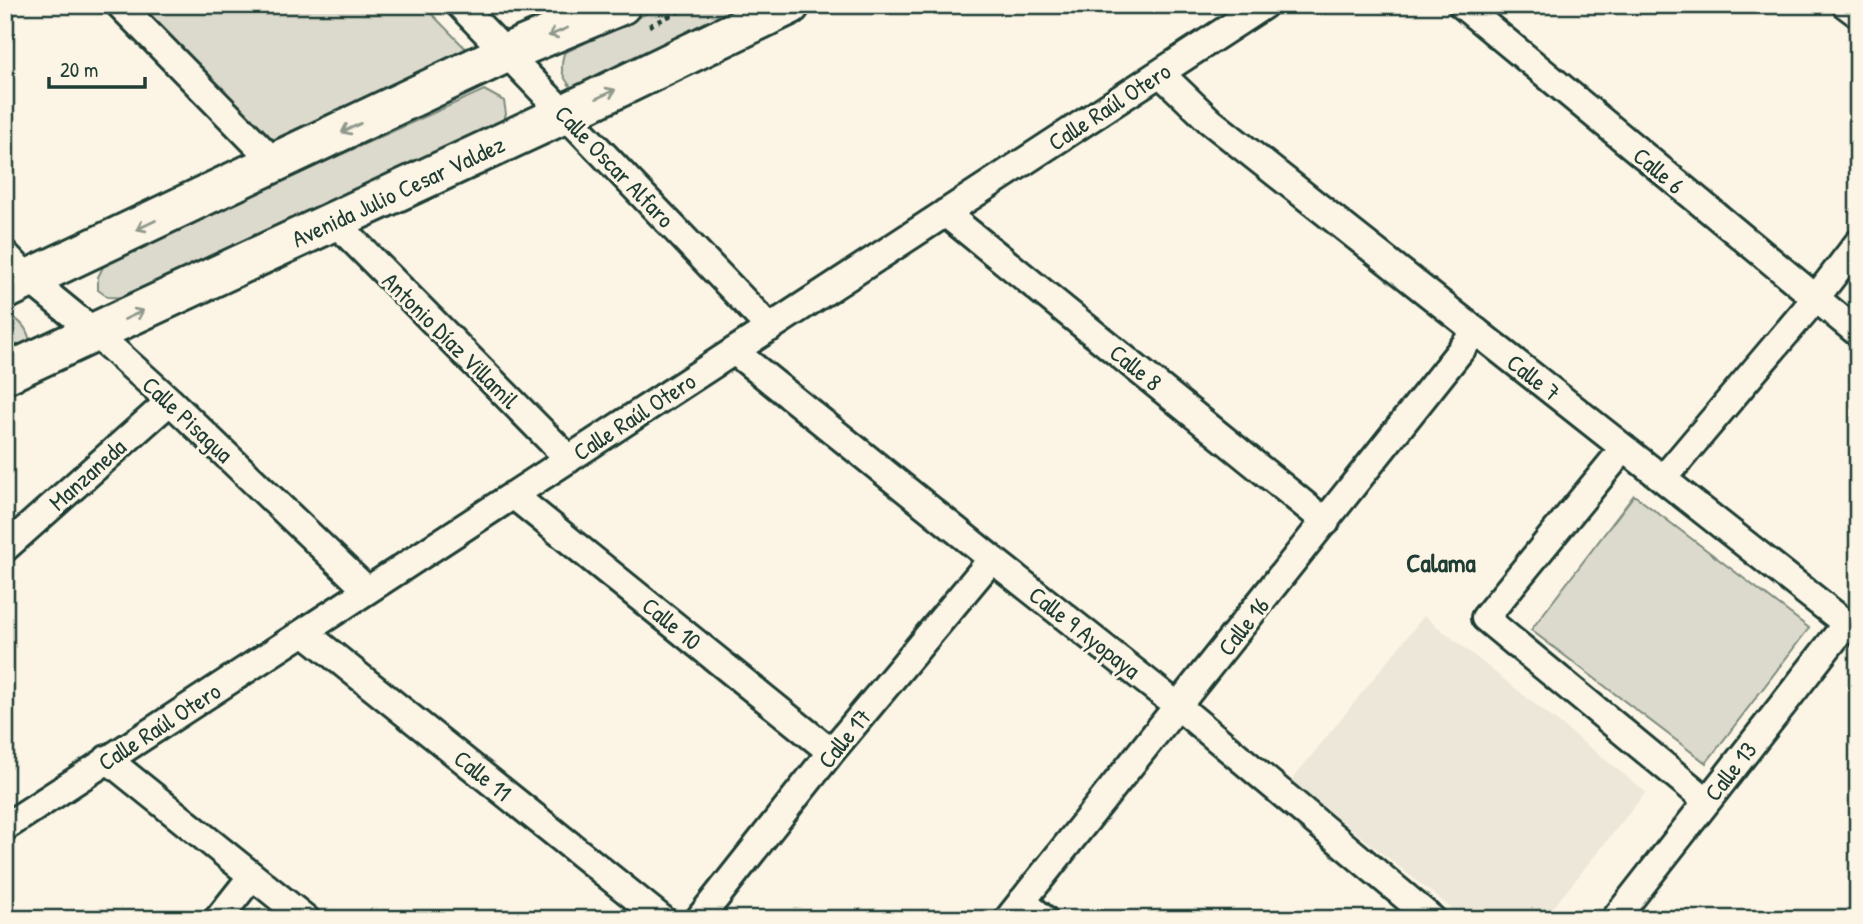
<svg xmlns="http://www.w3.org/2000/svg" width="1863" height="924" viewBox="0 0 1863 924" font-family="'Patrick Hand',sans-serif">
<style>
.built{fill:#ece7d8}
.green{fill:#dcdacc;stroke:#7e8c80;stroke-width:2}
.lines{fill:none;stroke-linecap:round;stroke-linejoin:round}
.street-casing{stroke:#1f3d34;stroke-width:32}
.primary-casing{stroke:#1f3d34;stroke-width:44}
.path{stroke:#1f3d34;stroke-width:4.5;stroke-dasharray:5 5;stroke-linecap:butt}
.street{stroke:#fcf5e5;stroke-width:26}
.primary{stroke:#fcf5e5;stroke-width:38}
.oneway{stroke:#8e998c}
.labels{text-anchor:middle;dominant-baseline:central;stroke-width:6;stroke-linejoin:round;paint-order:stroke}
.street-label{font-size:24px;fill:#1f3d34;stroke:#fcf5e5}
.neighbourhood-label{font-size:26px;font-weight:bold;fill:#1f3d34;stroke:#fcf5e5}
</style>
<rect width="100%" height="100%" fill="#fcf5e5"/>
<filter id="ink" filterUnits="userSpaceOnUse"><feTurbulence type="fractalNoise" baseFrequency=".0143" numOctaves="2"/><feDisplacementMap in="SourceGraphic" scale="14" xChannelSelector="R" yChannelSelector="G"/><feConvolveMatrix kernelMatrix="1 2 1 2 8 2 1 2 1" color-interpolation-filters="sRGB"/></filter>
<g filter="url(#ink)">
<path class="built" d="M 1424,616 L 1646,792 L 1544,919 L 1465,919 L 1291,781 Z"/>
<path class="green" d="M 137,5 L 423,5 L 467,50 L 272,140 Z
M 664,5 L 756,5 L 583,88 L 571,87 C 561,75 560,68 564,53 Z
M 484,90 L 504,101 L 506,114 L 499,127 L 132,298 L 108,297 L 98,290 L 98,277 L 106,261 Z
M 5,313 C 19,319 30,329 30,346 L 5,358 Z
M 1634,495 L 1809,628 L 1706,763 L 1531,630 Z"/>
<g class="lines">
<g class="street-casing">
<path id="street" d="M 120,5 L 276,164
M 460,5 L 770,328
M 1462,5 L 1858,333
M 1846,5 L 1858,14
M 1160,73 L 1210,121 L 1858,633
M 945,213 L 1326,522
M 334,221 L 569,459
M 5,254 L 29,279 L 95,333 L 170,401 L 367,590
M 734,351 L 992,559 L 1179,707 L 1432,919
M 1624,448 L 1485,618 L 1707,801
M 1663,479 L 1815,299 L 1858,243
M 513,495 L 831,752
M 5,548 L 170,401
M 304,632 L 662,919
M 107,759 L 306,919
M 5,827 L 1264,5
M 1022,901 L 1044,919
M 218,919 L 252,876
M 699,919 L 831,752 L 992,559
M 1008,919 L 1476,331
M 1615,919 L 1846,624"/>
</g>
<g class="primary-casing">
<path id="primary" d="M 5,290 L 506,53 L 621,5
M 5,374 L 564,114 L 790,5"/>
</g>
<path class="path" d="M 649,26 L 692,5"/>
<use href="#street" class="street"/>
<use href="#primary" class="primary"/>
</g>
<defs><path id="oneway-shaft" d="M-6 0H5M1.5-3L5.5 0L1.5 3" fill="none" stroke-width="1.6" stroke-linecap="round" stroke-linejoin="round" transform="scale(1.75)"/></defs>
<g class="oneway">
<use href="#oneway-shaft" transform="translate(558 32) rotate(157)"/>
<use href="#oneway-shaft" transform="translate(606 94) rotate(-26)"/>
<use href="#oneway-shaft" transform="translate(351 128) rotate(154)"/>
<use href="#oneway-shaft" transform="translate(146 225) rotate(155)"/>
<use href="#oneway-shaft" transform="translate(134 315) rotate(-25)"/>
</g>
</g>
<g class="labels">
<g class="street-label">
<text transform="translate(1109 106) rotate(-33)">Calle Raúl Otero</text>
<text transform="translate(615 166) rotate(46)">Calle Oscar Alfaro</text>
<text transform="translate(1659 170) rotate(40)">Calle 6</text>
<text transform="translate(398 191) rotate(-25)">Avenida Julio Cesar Valdez</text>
<text transform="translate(451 340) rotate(45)">Antonio Díaz Villamil</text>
<text transform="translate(1136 367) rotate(39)">Calle 8</text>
<text transform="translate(1534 377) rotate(38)">Calle 7</text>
<text transform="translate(634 416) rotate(-33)">Calle Raúl Otero</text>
<text transform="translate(188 419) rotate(43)">Calle Pisagua</text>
<text transform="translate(87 474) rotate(-42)">Manzaneda</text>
<text transform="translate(672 623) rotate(39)">Calle 10</text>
<text transform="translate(1243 626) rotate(-52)">Calle 16</text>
<text transform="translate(1085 632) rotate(38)">Calle 9 Ayopaya</text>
<text transform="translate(159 726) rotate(-33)">Calle Raúl Otero</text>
<text transform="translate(844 738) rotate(-51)">Calle 17</text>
<text transform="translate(1730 771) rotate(-52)">Calle 13</text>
<text transform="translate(483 775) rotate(39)">Calle 11</text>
</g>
<g class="neighbourhood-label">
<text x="1441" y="562">Calama</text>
</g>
</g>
<rect width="1863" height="924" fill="none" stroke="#fcf5e5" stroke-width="28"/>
<rect x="14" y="14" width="1835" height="896" fill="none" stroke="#1f3d34" stroke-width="2.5" filter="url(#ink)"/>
<path d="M49 77v10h96v-10" fill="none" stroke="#1f3d34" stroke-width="3.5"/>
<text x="60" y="77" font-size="21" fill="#1f3d34" stroke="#fcf5e5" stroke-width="5" paint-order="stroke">20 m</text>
</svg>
